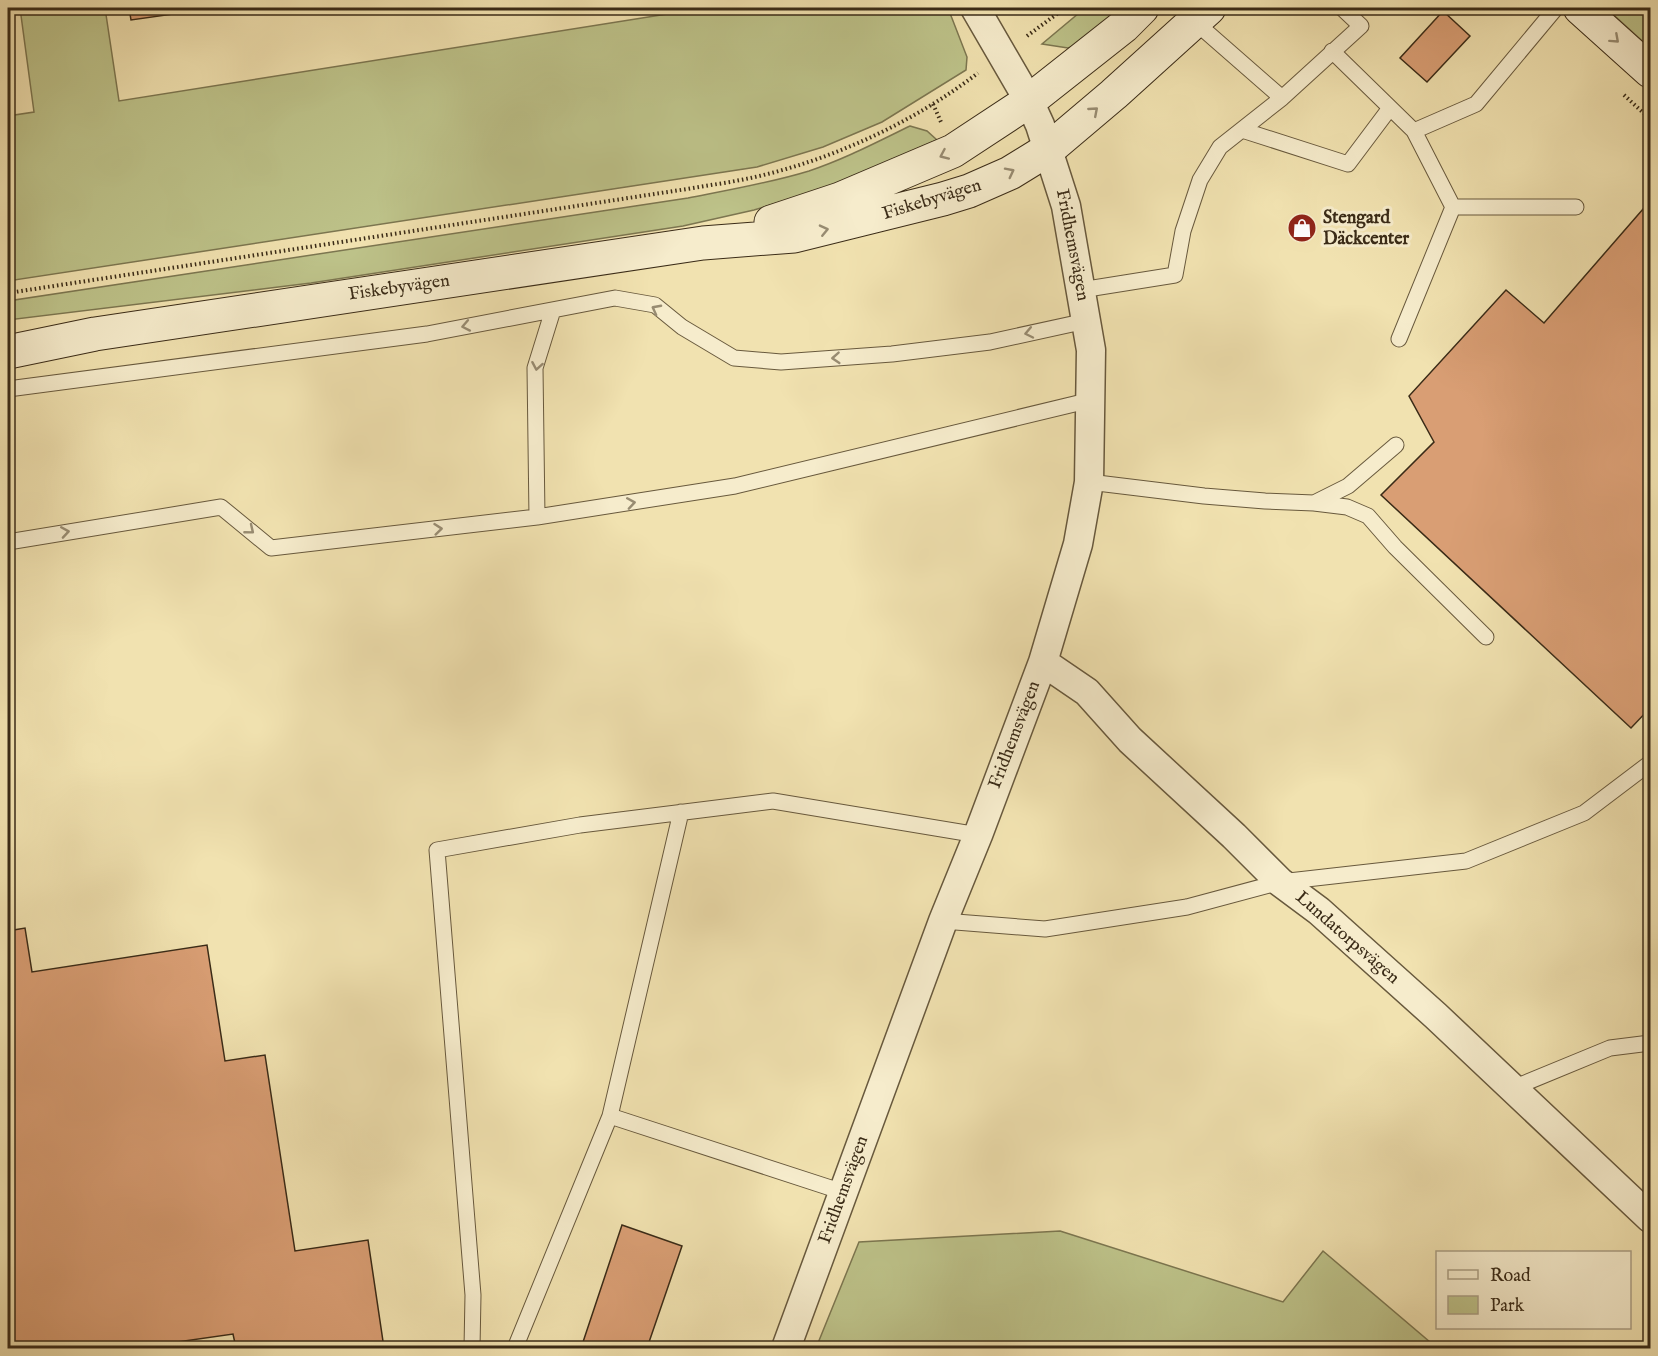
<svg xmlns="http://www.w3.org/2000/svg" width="1658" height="1356" viewBox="0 0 1658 1356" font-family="'IM FELL English',serif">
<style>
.green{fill:#bdc289;stroke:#7c7650;stroke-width:1.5}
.building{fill:#d99e74;stroke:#3a2b17;stroke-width:1.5}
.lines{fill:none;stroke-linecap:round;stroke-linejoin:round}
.lane-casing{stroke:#68593d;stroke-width:17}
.street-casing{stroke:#68593d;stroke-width:31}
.secondary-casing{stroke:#3a2b17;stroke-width:35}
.path{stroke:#3a2b17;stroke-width:4;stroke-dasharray:1.5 3;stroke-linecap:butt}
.lane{stroke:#f6eccc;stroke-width:15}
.street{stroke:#f6eccc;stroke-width:28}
.secondary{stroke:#f6eccc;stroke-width:33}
.oneway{stroke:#988c72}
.labels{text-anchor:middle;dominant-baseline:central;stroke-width:6;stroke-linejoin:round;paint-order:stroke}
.street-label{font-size:18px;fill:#3a2b17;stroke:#f6eccc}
.poi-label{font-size:18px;font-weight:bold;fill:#3a2b17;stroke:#f6eccc;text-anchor:start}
</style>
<rect width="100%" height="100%" fill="#f1e2b0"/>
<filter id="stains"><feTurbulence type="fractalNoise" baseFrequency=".00333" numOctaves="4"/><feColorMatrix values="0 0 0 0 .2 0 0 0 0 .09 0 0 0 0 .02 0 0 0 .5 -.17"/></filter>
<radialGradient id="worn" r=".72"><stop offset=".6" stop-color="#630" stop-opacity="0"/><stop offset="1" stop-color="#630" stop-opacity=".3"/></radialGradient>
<path class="green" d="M 20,8 L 105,8 L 119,101 L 705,8 L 948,8 L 967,57 L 966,70 L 882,122 L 823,147 L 757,167 L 8,281 L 8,116 L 34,112 Z
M 1085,8 L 1126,8 L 1087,42 L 1068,48 L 1042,44 Z
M 1606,8 L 1650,8 L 1650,48 Z
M 910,126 L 927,131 L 937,140 L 830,187 L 754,210 L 683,226 L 311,283 L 8,320 L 8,301 L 688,198 C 729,190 770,183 809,171 C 845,159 877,142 910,126 Z
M 1060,1231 L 1283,1302 L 1323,1251 L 1437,1348 L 816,1348 L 859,1242 Z"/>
<path class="building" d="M 129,8 L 194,8 L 195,11 L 131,20 Z
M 1443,11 L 1470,36 L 1427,82 L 1400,58 Z
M 1650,201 L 1650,708 L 1631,728 L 1381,495 L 1434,442 L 1409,396 L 1506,290 L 1544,323 Z
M 25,928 L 32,972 L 207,945 L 225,1061 L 265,1055 L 295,1251 L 368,1240 L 384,1348 L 236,1348 L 233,1334 L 135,1348 L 8,1348 L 8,931 Z
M 622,1225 L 682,1246 L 647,1348 L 581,1348 Z"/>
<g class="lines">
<g class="lane-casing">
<path id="lane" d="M 1194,21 L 1282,98
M 1332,51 L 1414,131 L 1476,104 L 1556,8
M 1242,130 L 1348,164 L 1390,108
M 1453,207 L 1576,207
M 1081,290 L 1175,275 L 1183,231 L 1200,180 L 1220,147 L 1282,98 L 1361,26 L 1342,8
M 1399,339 L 1453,207 L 1414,131
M 8,389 L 427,334 L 615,298 L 655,305 L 682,327 L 734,358 L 781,362 L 892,354 L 990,342 L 1086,321
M 1089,482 L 1204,496 L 1265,501 L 1314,503 L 1347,507 L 1368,516 L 1395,547 L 1486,637
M 1314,503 L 1348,486 L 1396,445
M 537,517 L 535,368 L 553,310
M 8,542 L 221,507 L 271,548 L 537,517 L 735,486 L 1091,400
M 681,812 L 610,1116 L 843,1192
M 943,921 L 1045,929 L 1187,907 L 1280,882 L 1466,861 L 1584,813 L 1650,763
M 1513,1088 L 1610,1048 L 1650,1043
M 472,1348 L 473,1295 L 437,850 L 580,825 L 773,801 L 978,835
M 515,1348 L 610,1116"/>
</g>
<g class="street-casing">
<path id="street" d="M 1043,662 L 1087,692 L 1130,740 L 1234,836 L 1280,882 L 1319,911 L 1436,1016 L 1650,1218
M 786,1348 L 943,921 L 978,835 L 1043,662 L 1078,544 L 1089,482 L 1091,350 L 1066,206 L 1040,125 L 1029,101 L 975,8"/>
</g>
<g class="secondary-casing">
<path id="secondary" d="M 1580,8 L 1650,71
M 771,222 L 840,199 L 953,151 L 1029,101 L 1124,26 L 1142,8
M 8,352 L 95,334 L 703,243 L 794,236 L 943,199 L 969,191 L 1010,173 L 1049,149 L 1114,94 L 1209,8"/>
</g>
<path class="path" d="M 1027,36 L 1065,8
M 1624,95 L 1650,119
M 933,104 L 941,122
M 8,293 L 687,189 C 710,185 733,182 755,177 C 834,159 914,122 978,73"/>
<use href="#lane" class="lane"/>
<use href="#street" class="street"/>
<use href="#secondary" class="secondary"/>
</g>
<defs><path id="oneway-chevron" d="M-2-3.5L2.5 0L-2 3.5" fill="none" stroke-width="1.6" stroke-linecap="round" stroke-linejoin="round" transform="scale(1.5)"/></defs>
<g class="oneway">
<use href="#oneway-chevron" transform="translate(1615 39) rotate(42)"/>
<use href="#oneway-chevron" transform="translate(1094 111) rotate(-41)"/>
<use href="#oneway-chevron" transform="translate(944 155) rotate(156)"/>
<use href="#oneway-chevron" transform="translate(1010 172) rotate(-27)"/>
<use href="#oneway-chevron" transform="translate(824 230) rotate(-13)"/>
<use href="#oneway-chevron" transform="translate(656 309) rotate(-152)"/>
<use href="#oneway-chevron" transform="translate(466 326) rotate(169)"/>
<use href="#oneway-chevron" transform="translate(1029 333) rotate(168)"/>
<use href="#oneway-chevron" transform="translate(836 358) rotate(176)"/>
<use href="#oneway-chevron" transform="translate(537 366) rotate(100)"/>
<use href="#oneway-chevron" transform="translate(631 503) rotate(-9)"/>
<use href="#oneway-chevron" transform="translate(438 529) rotate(-6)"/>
<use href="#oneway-chevron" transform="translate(250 530) rotate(39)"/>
<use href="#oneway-chevron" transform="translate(65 532) rotate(-9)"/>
</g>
<defs>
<g id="shop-disc" transform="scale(1.5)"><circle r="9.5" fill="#8f2418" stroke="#f6eccc"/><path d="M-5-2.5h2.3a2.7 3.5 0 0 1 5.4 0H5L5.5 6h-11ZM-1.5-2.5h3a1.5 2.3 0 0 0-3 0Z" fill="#fff"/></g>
</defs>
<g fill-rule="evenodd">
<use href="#shop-disc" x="1302" y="228"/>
</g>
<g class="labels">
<g class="street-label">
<text transform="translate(932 200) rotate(-17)">Fiskebyvägen</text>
<text transform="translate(1072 245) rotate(79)">Fridhemsvägen</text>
<text transform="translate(399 288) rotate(-8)">Fiskebyvägen</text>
<text transform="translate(1015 735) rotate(-69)">Fridhemsvägen</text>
<text transform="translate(1347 938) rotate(41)">Lundatorpsvägen</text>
<text transform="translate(844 1190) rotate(-70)">Fridhemsvägen</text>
</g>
<g class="poi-label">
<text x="1323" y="218">Stengard<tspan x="1323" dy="21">Däckcenter</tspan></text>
</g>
</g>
<rect width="1658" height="1356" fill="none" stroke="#f1e2b0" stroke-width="30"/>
<rect x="9" y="9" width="1640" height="1338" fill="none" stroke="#3a2b17" stroke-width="3"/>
<rect x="15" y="15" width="1628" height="1326" fill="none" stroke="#3a2b17" stroke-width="1.5"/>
<rect x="1436" y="1251" width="195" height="78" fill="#f6eccc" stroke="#ab9f84" stroke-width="1.5"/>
<rect x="1448" y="1270" width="30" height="9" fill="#f6eccc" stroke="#ab9f84" stroke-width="1.5"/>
<text x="1490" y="1281" font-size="18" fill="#3a2b17">Road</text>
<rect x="1448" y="1296" width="30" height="18" fill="#bdc289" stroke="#ab9f84" stroke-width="1.5"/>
<text x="1490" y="1311" font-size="18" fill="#3a2b17">Park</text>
<rect width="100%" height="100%" filter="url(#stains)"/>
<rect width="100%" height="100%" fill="url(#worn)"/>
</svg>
